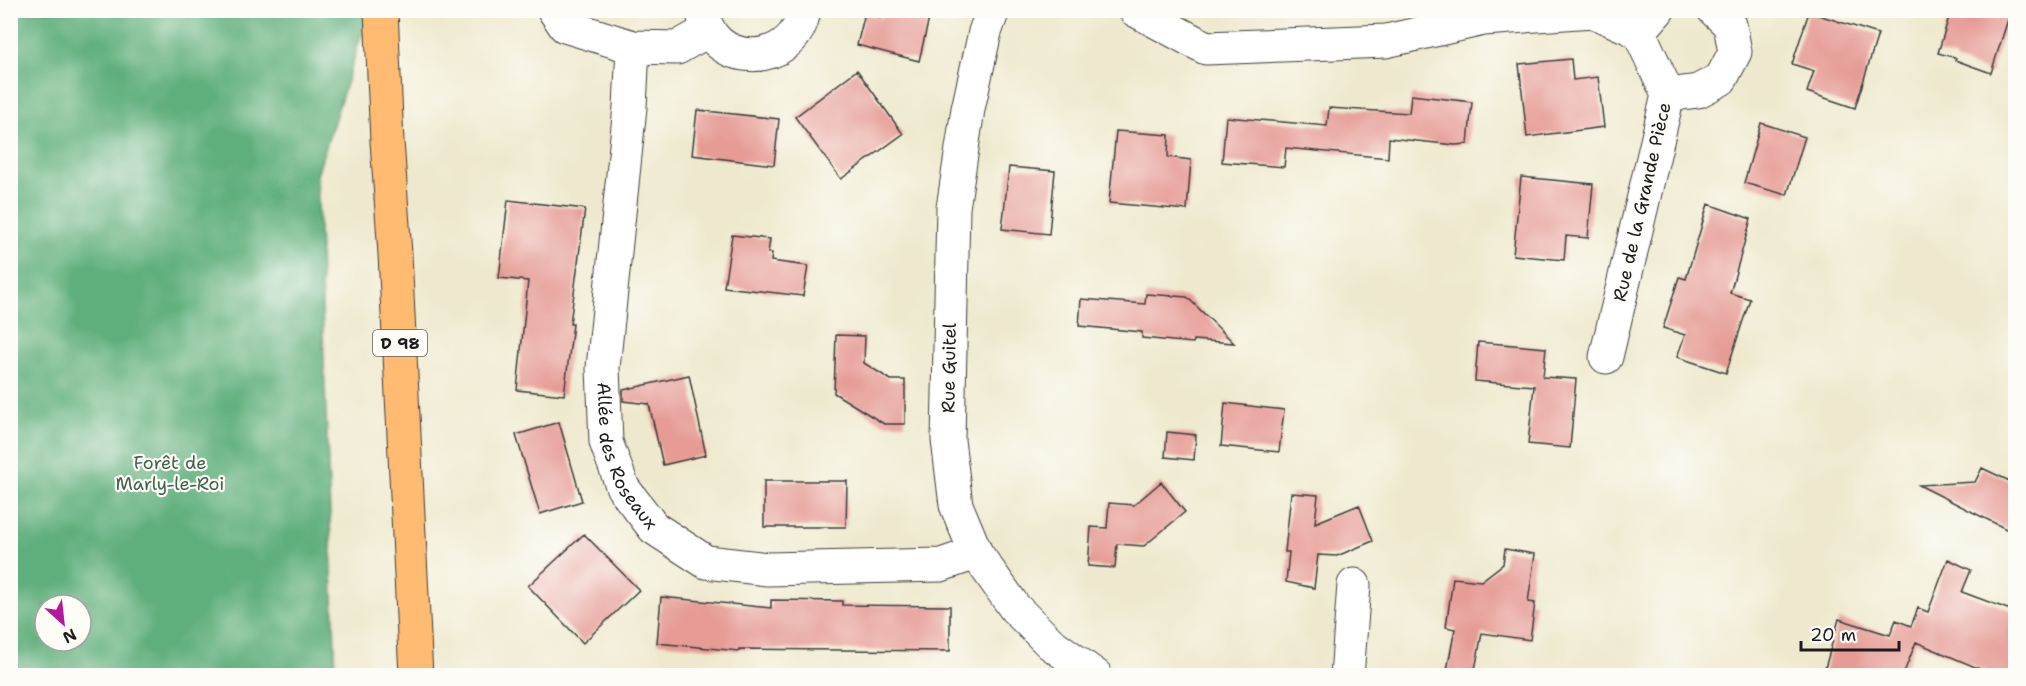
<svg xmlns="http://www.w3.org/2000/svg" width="2026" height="686" viewBox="0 0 2026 686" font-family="'Shantell Sans',sans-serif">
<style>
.forest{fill:#5eaf7b;stroke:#3d664c;stroke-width:1.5;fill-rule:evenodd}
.building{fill:#e69b95}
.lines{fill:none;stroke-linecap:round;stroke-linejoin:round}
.minor-casing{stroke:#3c3b37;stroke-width:35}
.primary-casing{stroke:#3c3b37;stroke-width:35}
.minor{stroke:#fff;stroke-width:33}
.primary{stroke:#ffbb71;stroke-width:33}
.labels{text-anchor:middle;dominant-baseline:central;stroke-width:4.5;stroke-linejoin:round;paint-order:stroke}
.shield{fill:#fdfcf7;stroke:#605f5e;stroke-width:1.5}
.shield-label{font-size:16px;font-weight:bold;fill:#1c1c1c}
.street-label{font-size:18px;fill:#1c1c1c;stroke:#fdfcf7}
.park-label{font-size:18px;fill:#3f624b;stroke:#fdfcf7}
</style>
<rect width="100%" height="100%" fill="#fdfcf7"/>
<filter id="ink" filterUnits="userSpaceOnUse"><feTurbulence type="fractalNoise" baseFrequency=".0167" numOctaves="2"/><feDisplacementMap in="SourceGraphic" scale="12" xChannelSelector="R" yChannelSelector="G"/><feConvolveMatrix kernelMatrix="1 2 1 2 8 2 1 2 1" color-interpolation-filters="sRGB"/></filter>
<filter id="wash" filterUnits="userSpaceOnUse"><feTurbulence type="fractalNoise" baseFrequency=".008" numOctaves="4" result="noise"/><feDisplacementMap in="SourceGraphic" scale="24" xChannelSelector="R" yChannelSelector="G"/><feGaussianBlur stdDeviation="1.35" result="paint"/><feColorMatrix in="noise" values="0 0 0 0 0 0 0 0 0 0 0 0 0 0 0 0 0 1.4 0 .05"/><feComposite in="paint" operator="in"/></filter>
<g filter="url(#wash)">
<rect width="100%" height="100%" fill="#eee9ce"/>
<path class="forest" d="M 10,11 L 369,11 L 317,175 L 336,675 L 11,675 ZM 45,605 L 81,605 L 81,641 L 45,641 Z"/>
<g id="blocks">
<path class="building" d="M 884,10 L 931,10 L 919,61 L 857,45 L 865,13 L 882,18 Z
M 1951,10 L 2011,10 L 1991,73 L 1955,60 L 1956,58 L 1938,53 Z
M 1809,12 L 1878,34 L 1855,108 L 1807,92 L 1814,71 L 1792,64 Z
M 1571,59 L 1573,80 L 1598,77 L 1604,127 L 1527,137 L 1519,64 Z
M 857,70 L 903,134 L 841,179 L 795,117 Z
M 1411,95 L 1472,102 L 1468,144 L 1455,145 L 1389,138 L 1388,158 L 1286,148 L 1284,167 L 1222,162 L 1226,117 L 1327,126 L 1329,108 L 1409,113 Z
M 697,110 L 779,119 L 774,165 L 692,155 Z
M 1761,123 L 1805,137 L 1787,195 L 1744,183 Z
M 1116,131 L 1169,135 L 1168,157 L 1191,160 L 1187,210 L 1109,203 Z
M 1009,167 L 1055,171 L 1049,234 L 1002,229 Z
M 1521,177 L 1593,184 L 1588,238 L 1566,236 L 1564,260 L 1513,255 Z
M 508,200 L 585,209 L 570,324 L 573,324 L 564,395 L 517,390 L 528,281 L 499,278 Z
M 1708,204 L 1751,219 L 1730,293 L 1750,299 L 1726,373 L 1677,357 L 1685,335 L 1663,328 L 1679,277 L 1686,279 Z
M 732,235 L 770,239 L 768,253 L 772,253 L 771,261 L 808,266 L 803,296 L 724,287 Z
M 1146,294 L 1187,297 L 1234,343 L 1194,340 L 1193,343 L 1142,338 L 1142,332 L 1079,326 L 1081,299 L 1145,304 Z
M 836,335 L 865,336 L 864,363 L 891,380 L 905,380 L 905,424 L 884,424 L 834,393 Z
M 1478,342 L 1546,348 L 1543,377 L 1576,379 L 1570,448 L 1528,444 L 1534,386 L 1475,381 Z
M 689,375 L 706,455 L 663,465 L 649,404 L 623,401 L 623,390 Z
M 1225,403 L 1284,410 L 1279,452 L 1221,446 Z
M 559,422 L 582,501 L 540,514 L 516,435 Z
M 1167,432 L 1196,435 L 1194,460 L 1165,457 Z
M 1982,468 L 2016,484 L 2016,534 L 1919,485 L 1975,482 Z
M 764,481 L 847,481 L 846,527 L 764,527 Z
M 1161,482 L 1185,512 L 1144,546 L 1117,544 L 1115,568 L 1088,566 L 1091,527 L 1107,528 L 1109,503 L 1134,505 Z
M 1291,493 L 1318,495 L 1315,523 L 1359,505 L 1373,541 L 1337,556 L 1318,555 L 1314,588 L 1286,582 L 1289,552 L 1285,552 Z
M 584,534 L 639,590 L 583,643 L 528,586 Z
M 1505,549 L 1535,554 L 1528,602 L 1535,603 L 1530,640 L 1482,633 L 1474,675 L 1446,675 L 1455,629 L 1446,627 L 1453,578 L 1481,581 L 1503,564 Z
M 1948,559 L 1971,570 L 1962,592 L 2016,612 L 2016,675 L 1994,675 L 1916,642 L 1903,675 L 1823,675 L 1839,619 L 1890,635 L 1896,620 L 1911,626 L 1918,608 L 1928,612 Z
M 661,597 L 771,608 L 771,600 L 842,601 L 842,605 L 950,606 L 950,651 L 739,649 L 739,651 L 657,643 Z"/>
</g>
</g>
<g filter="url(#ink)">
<use href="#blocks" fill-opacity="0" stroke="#3c3b37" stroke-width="1.5"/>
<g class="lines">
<g class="minor-casing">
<g id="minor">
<path d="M 554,10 L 565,26 L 633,47 L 677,48 L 709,30"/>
<path d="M 703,10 C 707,68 795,71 804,10"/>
<path d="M 993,10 L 985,32 L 968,109 L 953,208 L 948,440 L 956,505 L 976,553 L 1015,608 L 1050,643 L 1096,676"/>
<path d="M 1135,10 L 1206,48 L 1386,41 L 1484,19 L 1592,11 L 1639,32 L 1668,95 L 1606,357"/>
<path d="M 1639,32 L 1658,10"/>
<path id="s1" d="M 633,47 L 630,107 L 603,368 L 606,442 L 623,488 L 654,528 L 706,562 L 768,569 L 941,565 L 976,553"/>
<path d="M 1668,95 L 1698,91 L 1721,79 L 1735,52 L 1730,25 L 1714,10"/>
<path d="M 1347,676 L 1354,585"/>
</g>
</g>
<g class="primary-casing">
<path id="primary" d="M 381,10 L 387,141 L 395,254 L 416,676"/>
</g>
<use href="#minor" class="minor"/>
<use href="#primary" class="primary"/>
</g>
</g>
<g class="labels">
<rect class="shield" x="373" y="330" width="54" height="26" rx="4.5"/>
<g class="shield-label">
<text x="400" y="343">D 98</text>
</g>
<g class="street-label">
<text transform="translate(1642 202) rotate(-77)">Rue de la Grande Pièce</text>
<text transform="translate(949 368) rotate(-89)">Rue Guitel</text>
<text stroke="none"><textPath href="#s1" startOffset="416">Allée des Roseaux</textPath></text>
</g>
<g class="park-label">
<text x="170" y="463">Forêt de<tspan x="170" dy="21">Marly-le-Roi</tspan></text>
</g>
</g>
<rect width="2026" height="686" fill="none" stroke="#fdfcf7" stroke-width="36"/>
<g transform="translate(63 623) rotate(153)"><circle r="28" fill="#fdfcf7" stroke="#a3a29f" stroke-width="1.5"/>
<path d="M0-4.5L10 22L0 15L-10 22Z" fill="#b5179e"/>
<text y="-9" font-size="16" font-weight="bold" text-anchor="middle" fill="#1c1c1c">N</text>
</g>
<path d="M1801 641v9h98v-9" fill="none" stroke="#1c1c1c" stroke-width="3"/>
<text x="1810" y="641" font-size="18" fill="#1c1c1c" stroke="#fdfcf7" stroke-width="4.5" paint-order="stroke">20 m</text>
</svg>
